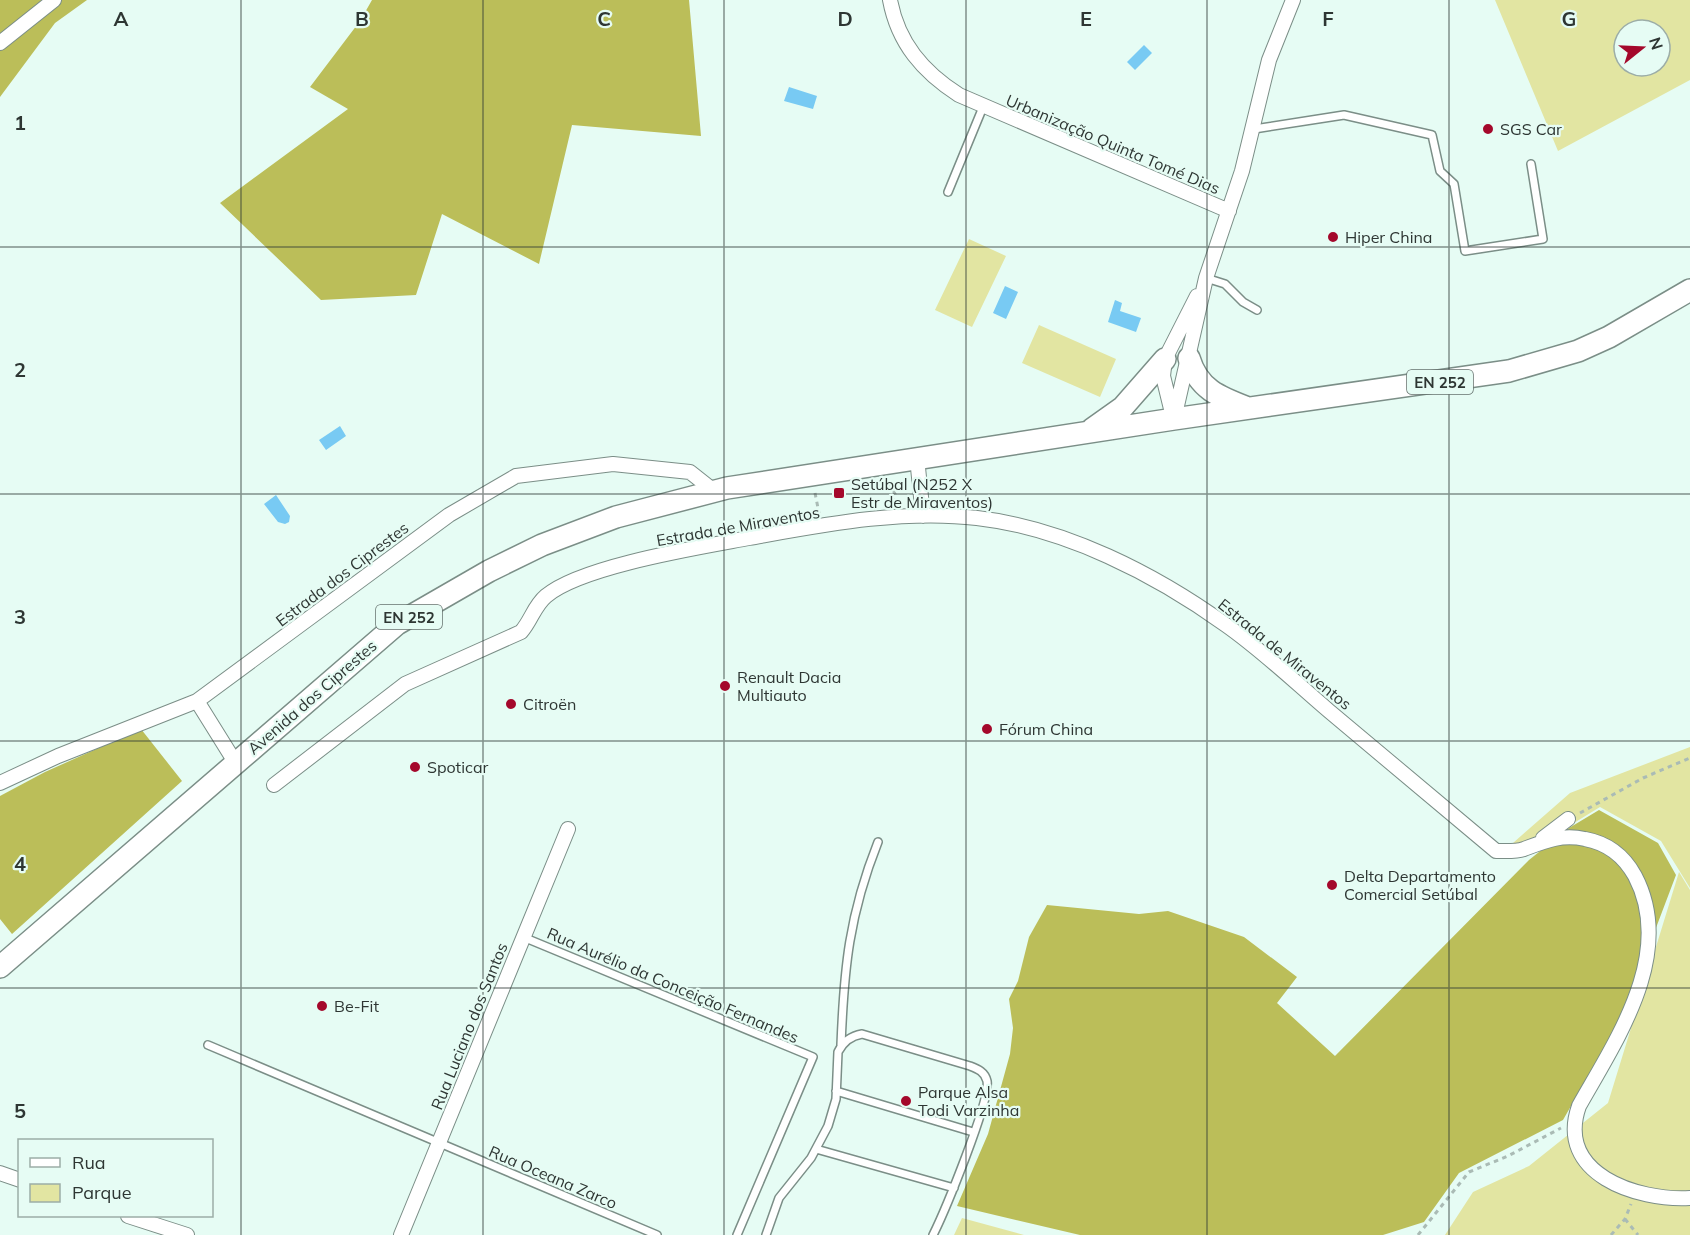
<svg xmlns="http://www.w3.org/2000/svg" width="1690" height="1235" viewBox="0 0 1690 1235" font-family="Mulish,sans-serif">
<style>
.green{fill:#e2e5a2;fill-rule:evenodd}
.forest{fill:#bbbe59}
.water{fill:#78caf3}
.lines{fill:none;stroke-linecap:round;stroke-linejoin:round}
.service-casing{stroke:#7b8e87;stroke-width:10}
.minor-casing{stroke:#7b8e87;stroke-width:16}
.primary-casing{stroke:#7b8e87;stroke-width:24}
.path{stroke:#aabbb5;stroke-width:3;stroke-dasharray:4.5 4.5;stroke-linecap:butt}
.service{stroke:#fff;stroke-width:7}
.minor{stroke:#fff;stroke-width:14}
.primary{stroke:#fff;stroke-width:21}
.grid{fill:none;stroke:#2e3633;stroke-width:1.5;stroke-opacity:0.55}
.poi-dot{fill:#a4082b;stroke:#e6fcf4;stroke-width:2}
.labels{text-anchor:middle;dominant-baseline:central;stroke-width:4.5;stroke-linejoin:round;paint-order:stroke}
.shield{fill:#e6fcf4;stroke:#65716d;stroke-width:1.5}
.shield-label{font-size:15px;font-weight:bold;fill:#2e3633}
.poi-label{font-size:16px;fill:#2e3633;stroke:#e6fcf4;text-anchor:start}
.street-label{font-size:16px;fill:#2e3633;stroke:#e6fcf4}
.grid-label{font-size:20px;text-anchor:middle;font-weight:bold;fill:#2e3633;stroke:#e6fcf4;stroke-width:4.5;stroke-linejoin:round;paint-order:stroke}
</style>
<rect width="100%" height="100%" fill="#e6fcf4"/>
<path class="green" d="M 1495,0 L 1690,0 L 1690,80 L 1558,151 ZM 1624,30 L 1660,30 L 1660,66 L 1624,66 Z
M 969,239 L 1006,256 L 972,327 L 935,310 Z
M 1039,325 L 1116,359 L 1100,397 L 1022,363 Z
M 1690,747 L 1690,888 L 1661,841 L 1600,807 L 1569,826 L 1532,854 L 1513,843 L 1570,793 Z
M 1679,872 L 1690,890 L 1690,1235 L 1445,1235 L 1473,1192 L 1529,1166 L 1608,1103 Z
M 962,1218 L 1024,1235 L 954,1235 Z"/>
<path class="forest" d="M 0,0 L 87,0 L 55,23 L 0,97 Z
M 372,0 L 689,0 L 701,136 L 572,125 L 539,264 L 442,214 L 416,295 L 321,300 L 220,203 L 348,109 L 310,87 L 360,21 Z
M 141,729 L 182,781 L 12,934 L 0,919 L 0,796 L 45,772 Z
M 1599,810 L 1658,843 L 1676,875 L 1623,1015 L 1563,1120 L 1459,1173 L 1424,1222 L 1383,1235 L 1080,1235 L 957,1206 L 988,1134 L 1010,1054 L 1013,1028 L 1009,999 L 1018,981 L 1029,937 L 1047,905 L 1139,914 L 1168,911 L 1244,937 L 1297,977 L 1277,1003 L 1335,1056 L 1529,860 L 1569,828 Z"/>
<path class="water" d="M 1144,45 L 1152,53 L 1135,70 L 1127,62 Z
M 789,87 L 817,96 L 813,109 L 784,101 Z
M 1005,286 L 1018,292 L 1006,319 L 993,313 Z
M 1115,300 L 1122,303 L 1120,311 L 1141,318 L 1136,332 L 1108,322 Z
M 340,426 L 346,436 L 326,450 L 319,440 Z
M 276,495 L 290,516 L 289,522 L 285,524 L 278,522 L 264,504 Z"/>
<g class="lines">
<g class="service-casing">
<path id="service" d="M 1254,129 L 1344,115 L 1432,135 L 1440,171 L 1454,184 L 1465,251 L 1543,239 L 1531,164
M 948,192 L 983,107
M 1206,278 L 1225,284 L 1243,302 L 1257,310
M 523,937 L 813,1057 L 737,1235
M 208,1045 L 657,1235
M 841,1045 C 844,968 849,915 878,842
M 836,1091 L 973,1132
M 816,1149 L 954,1188
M 766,1235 L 779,1198 L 811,1158 L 828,1126 L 836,1099 L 838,1052 C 843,1042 850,1036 862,1034 L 970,1066 C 978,1069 985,1072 987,1081 C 991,1100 944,1213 933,1235"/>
</g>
<g class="minor-casing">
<path id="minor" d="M 890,0 C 898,43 923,72 959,95 L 1229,211
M 0,43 L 54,0
M 1173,417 L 1163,376 L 1165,359 L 1197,296
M 1174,419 L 1206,278 L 1242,171 L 1269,60 L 1293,0
M 917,458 L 923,516
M 197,701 L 235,762
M 0,783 L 58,756 L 197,701 L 449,515 L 516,476 L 613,464 L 690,472 L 714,491
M 274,785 L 405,684 L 521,632 C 531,621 534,606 546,596 C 581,566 701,547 749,538 C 822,525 902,509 977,518 C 1065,528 1155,574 1226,625 C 1263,651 1295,682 1329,711 C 1385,758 1441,805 1496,851 C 1505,851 1516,852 1524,849 C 1545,841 1561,834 1585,839 C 1607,843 1624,856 1635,876 C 1676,954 1616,1040 1579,1106 C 1555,1174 1637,1201 1690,1198
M 1543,838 L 1568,819
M 0,1173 L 20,1180
M 128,1216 L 187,1235
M 401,1235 L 568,829"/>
</g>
<g class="primary-casing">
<path id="primary" d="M 1189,358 C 1198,389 1219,397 1248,408
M 1092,429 L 1123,407 L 1165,359
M 0,967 L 397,624 L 489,571 L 542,545 L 616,517 L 727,488 L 1174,419 L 1509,371 L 1578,351 L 1609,337 L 1690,290"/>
</g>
<path class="path" d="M 889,482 L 895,494 L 892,503
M 815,493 L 819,513
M 1580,813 L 1643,778 L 1690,758
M 1625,1219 L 1638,1235
M 1418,1235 L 1469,1172 L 1508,1156 L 1561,1128
M 1611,1235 L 1625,1219 L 1631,1204"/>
<use href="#service" class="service"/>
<use href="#minor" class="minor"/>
<use href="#primary" class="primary"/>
</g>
<path class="grid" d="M 241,0 L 241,1235M 483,0 L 483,1235M 724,0 L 724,1235M 966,0 L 966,1235M 1207,0 L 1207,1235M 1449,0 L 1449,1235M 0,247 L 1690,247M 0,494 L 1690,494M 0,741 L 1690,741M 0,988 L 1690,988"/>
<g class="poi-dot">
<circle cx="1488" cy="129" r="6"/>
<circle cx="1333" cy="237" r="6"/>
<rect x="833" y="487" width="12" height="12" rx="3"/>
<circle cx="725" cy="686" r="6"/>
<circle cx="511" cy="704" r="6"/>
<circle cx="987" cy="729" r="6"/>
<circle cx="415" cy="767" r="6"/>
<circle cx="1332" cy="885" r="6"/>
<circle cx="322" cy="1006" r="6"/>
<circle cx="906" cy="1101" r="6"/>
</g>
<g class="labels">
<g class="shield">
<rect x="1407" y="370" width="66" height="24" rx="4.5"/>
<rect x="376" y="605" width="66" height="24" rx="4.5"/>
</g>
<g class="shield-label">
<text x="1440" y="382">EN 252</text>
<text x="409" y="617">EN 252</text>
</g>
<g class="poi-label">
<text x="1500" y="129">SGS Car</text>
<text x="1345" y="237">Hiper China</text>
<text x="851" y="484">Setúbal (N252 X<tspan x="851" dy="18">Estr de Miraventos)</tspan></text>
<text x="737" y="677">Renault Dacia<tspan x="737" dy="18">Multiauto</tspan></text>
<text x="523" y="704">Citroën</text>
<text x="999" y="729">Fórum China</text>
<text x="427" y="767">Spoticar</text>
<text x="1344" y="876">Delta Departamento<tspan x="1344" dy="18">Comercial Setúbal</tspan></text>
<text x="334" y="1006">Be-Fit</text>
<text x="918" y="1092">Parque Alsa<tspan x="918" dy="18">Todi Varzinha</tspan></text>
</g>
<g class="street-label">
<text transform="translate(1113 144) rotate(23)">Urbanização Quinta Tomé Dias</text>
<text transform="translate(738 526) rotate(-10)">Estrada de Miraventos</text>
<text transform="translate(342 574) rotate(-37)">Estrada dos Ciprestes</text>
<text transform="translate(1285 654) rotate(39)">Estrada de Miraventos</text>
<text transform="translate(312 697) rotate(-41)">Avenida dos Ciprestes</text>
<text transform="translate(673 985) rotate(23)">Rua Aurélio da Conceição Fernandes</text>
<text transform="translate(469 1026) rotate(-68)">Rua Luciano dos Santos</text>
<text transform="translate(553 1177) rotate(23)">Rua Oceana Zarco</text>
</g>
</g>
<g class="grid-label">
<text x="121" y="26">A</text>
<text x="362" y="26">B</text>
<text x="604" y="26">C</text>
<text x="845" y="26">D</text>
<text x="1086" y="26">E</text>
<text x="1328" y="26">F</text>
<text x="1569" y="26">G</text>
<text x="20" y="130">1</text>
<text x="20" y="377">2</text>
<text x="20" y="624">3</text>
<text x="20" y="871">4</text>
<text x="20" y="1118">5</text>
</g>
<rect x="18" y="1139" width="195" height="78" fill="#e6fcf4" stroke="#9cada7" stroke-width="1.5"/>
<rect x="30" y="1158" width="30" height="9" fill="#ffffff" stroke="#9cada7" stroke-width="1.5"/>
<text x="72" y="1169" font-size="18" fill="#2e3633">Rua</text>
<rect x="30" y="1184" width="30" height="18" fill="#e2e5a2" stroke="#9cada7" stroke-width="1.5"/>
<text x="72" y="1199" font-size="18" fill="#2e3633">Parque</text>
<g transform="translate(1642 48) rotate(72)"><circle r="28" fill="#e6fcf4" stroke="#9cada7" stroke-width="1.5"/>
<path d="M0-4.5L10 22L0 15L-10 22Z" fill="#a4082b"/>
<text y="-9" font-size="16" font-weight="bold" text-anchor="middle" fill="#2e3633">N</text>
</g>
</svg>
